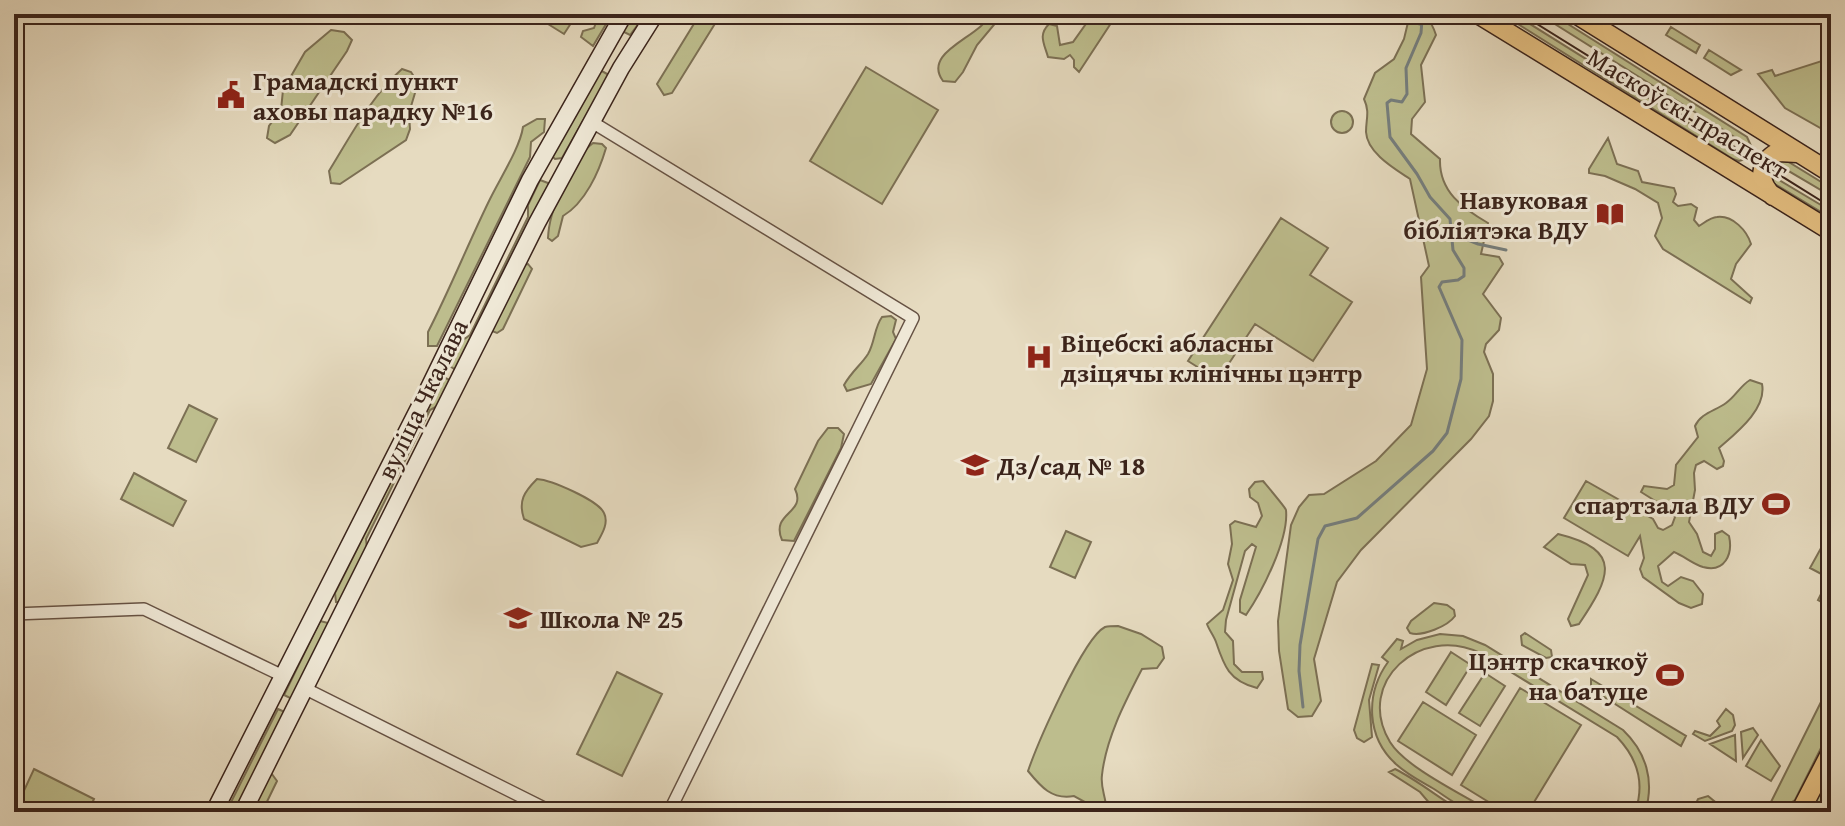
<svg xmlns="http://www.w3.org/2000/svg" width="1845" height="826" viewBox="0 0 1845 826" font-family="'Gentium Book Plus',serif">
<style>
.green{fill:#bdbd8d;stroke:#7c7054;stroke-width:2}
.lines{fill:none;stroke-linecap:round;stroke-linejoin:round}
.stream{stroke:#757d7c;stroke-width:3}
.minor-casing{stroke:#665244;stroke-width:14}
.secondary-casing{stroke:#3b241b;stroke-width:19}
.primary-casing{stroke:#3b241b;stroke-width:21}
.minor{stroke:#efe8d6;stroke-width:11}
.secondary{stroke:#efe8d6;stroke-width:16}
.primary{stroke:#e3be80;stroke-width:18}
.tram{stroke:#3b241b;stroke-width:2}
.labels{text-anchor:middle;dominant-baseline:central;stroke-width:6;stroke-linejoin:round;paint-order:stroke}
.poi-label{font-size:26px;font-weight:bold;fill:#3b241b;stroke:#efe8d6;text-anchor:start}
.street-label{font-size:26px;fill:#3b241b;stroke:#efe8d6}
</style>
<rect width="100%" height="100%" fill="#e6dbc0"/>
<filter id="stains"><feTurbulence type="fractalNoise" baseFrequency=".0025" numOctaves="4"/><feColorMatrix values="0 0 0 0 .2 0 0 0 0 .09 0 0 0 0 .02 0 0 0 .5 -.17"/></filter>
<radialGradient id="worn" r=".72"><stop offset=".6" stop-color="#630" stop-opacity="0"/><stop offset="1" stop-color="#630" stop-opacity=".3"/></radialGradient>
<path class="green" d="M 532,14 L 577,14 L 564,34 Z
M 599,14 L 612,14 L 593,46 L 581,37 L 583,31 L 594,28 Z
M 629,14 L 646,14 L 630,35 L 622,31 Z
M 700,14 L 721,14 L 672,93 L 664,95 L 657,84 Z
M 990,14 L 1003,14 L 977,45 L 963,72 L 955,82 L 943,81 C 921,51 982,37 990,14 Z
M 1093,14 L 1117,14 L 1079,72 L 1074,67 L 1074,60 L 1070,55 L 1064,59 L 1048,57 C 1044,43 1038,35 1049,24 L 1057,26 L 1060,45 L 1073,42 Z
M 1410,14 C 1427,14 1431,20 1436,35 L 1421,65 L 1425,102 L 1412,119 L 1411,134 L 1440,159 C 1439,191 1462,208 1488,223 L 1481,254 L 1499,257 L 1503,264 L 1483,294 L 1501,318 L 1499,330 L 1486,344 L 1484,352 L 1493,374 L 1493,401 L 1489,416 L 1471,439 L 1361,550 L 1337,582 L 1314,659 L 1321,701 L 1312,716 L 1298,717 L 1288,709 L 1279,651 L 1278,621 L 1291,525 L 1299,507 L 1309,495 L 1324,494 L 1376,461 L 1411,425 L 1427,369 L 1421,277 L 1429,266 L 1410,179 C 1395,169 1367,153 1366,132 C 1366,119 1370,112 1364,99 L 1375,73 L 1394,59 L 1404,39 Z
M 1502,14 L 1514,14 L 1746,159 L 1739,161 L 1733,159 Z
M 1539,14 L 1552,14 L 1747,137 L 1752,148 Z
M 1671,27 L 1700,45 L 1696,53 L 1666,35 Z
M 331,30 L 344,32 L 352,40 L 347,51 L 290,135 L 275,143 L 267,138 L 269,126 L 281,110 L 283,90 L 305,52 Z
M 1709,50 L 1741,70 L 1731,75 L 1704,58 Z
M 1831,58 L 1831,134 L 1785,108 L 1758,74 L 1772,70 L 1775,76 Z
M 866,67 L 938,110 L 882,204 L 810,161 Z
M 402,69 L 411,72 L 418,83 L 409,113 L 410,129 L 406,140 L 340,184 L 331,183 L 329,171 C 350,137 372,95 402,69 Z
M 598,69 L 609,75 L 562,158 L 555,159 L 552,156 Z
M1331 122a11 11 0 1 1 22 0a11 11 0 1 1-22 0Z
M 537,119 L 545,119 L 544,132 L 531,142 L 530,157 L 437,346 L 428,346 L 428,332 C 450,289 468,244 489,201 C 499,180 520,148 523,127 Z
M 1608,138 L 1617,164 L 1638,171 L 1642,182 L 1674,188 L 1676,194 L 1673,202 L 1678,206 L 1691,204 L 1697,208 L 1694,220 L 1699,226 C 1704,223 1711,217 1717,217 C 1733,215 1747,231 1751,244 L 1736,264 L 1731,279 L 1752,298 L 1750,303 L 1663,249 L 1655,236 L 1662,218 L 1658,203 L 1635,189 L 1605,176 L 1589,173 L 1589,169 Z
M 593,143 L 602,144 L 606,148 C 599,172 585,203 563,216 L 558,236 L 552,241 L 548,238 C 549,210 571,160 593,143 Z
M 1781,161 L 1787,161 L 1831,188 L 1831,196 L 1775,163 Z
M 1769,174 L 1831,211 L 1831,218 L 1773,183 Z
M 540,180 L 548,183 L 548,188 L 456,370 L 448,365 L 460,342 L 470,335 L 528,217 L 528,205 Z
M 1281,218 L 1328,248 L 1310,275 L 1352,302 L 1313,361 L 1255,324 L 1218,380 L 1188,361 Z
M 528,264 L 532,269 L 503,329 L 497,333 L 492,331 L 492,325 L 523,265 Z
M 891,316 L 896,320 L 893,332 L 896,339 L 871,384 L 847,391 L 844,385 C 852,371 861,365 868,354 C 875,342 874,328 882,317 Z
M 443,377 L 452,381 L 441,404 L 430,410 L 366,539 L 367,550 L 340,602 L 336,602 L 335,593 Z
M 1750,380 L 1762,384 C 1767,409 1736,433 1719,448 L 1724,461 L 1723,466 L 1717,469 L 1704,461 L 1696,465 L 1694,473 L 1695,490 L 1689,522 L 1697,534 L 1703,552 L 1711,556 L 1715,549 L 1715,534 L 1722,531 L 1729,536 C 1733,554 1725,573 1703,567 C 1693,564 1684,556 1674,552 L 1658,566 L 1662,582 L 1668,586 L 1681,577 L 1693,581 L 1703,594 L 1702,604 L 1691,608 L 1679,603 L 1643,577 L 1640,569 L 1644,558 L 1640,536 L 1628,556 L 1564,518 L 1586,481 L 1653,519 L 1658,528 L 1663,530 L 1672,525 L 1675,517 L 1668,509 L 1641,492 L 1644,486 L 1667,489 L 1674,485 L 1676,465 L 1698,437 L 1695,426 C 1701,413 1715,411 1726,403 C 1736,396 1740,386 1750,380 Z
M 189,405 L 217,419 L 196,462 L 168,448 Z
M 828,428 L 838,428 L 844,434 L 841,448 L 794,541 L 782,540 C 770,512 807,514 795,489 L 818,441 Z
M 134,473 L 186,501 L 173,526 L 121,499 Z
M 537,479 C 551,480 598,500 604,513 C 609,523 602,534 597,543 L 581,547 L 524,519 C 518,501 524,492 537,479 Z
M 1263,481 C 1268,487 1285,507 1286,510 C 1289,539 1262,592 1246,615 L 1240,612 L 1240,600 L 1256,547 L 1252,544 L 1245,551 L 1226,620 L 1225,632 L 1233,641 L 1234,664 L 1242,672 L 1262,672 L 1263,679 L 1257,688 C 1229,681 1224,666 1216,642 C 1214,636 1209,630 1207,624 L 1223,610 L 1233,580 L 1228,564 L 1232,544 L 1230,525 L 1235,521 L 1256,527 L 1262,516 L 1258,503 L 1250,497 L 1249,489 L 1255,482 Z
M 1831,530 L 1831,607 L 1818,600 L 1829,578 L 1810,568 Z
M 1066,531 L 1091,542 L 1075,578 L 1050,567 Z
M 1558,534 C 1624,550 1610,578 1579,624 L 1571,626 L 1568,619 L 1588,575 L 1585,565 L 1571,564 L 1544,547 Z
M 1434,603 L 1447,605 L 1454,610 L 1455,616 C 1448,626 1422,637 1410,633 L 1407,628 L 1411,621 Z
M 320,621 L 328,623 L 328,628 L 294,700 L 284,695 Z
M 1118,626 L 1141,634 L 1162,647 L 1164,658 L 1157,668 L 1142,669 C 1125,702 1106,738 1102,775 C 1100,789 1107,798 1106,811 L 1093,812 L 1085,802 L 1074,796 C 1052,800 1041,787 1028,771 C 1037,745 1083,638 1105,627 C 1109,626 1113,626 1118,626 Z
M 1525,633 L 1551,650 L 1552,657 L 1546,658 L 1522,645 L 1521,636 Z
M 1440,634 L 1463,636 L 1485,645 L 1623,730 C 1646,752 1655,781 1645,812 L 1635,812 C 1645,784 1638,759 1617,737 L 1480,653 C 1421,624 1354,682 1390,742 C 1406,768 1464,795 1491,812 C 1463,812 1457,804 1434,789 C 1422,782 1408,775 1397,765 C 1366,738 1365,694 1388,662 L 1382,657 L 1397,639 L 1403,641 L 1401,649 L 1417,640 Z
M 1451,652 L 1471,665 L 1446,705 L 1426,692 Z
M 1372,664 L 1379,665 L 1369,700 L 1372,737 L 1364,742 L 1357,738 L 1354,730 Z
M 617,672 L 662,694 L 622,776 L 577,754 Z
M 1485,673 L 1505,686 L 1480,726 L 1459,713 Z
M 1591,679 L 1686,736 L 1681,746 L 1601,695 L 1591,685 Z
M 1831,682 L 1831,728 L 1795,800 L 1789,804 L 1771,802 Z
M 1520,688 L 1581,725 L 1528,812 L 1505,812 L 1461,785 Z
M 1423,702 L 1476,735 L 1452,775 L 1398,741 Z
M 278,709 L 287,713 L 237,812 L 226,812 Z
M 1726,709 L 1733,715 L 1735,725 L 1732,731 L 1705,741 L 1693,734 L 1695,731 L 1710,736 L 1720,726 L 1717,721 Z
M 1753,728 L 1758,735 L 1743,758 L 1741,732 Z
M 1735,735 L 1736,761 L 1710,744 Z
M 1761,740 L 1780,766 L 1771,781 L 1746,766 Z
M 34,769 L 94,799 L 88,812 L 14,812 Z
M 1395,769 C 1419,781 1440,799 1463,812 L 1437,812 L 1420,792 L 1389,772 Z
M 269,770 L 277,781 L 262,812 L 249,812 Z
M 1831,770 L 1831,812 L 1810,812 Z
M 1708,796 L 1719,805 L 1719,812 L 1692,812 L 1698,799 Z"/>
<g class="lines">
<path class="stream" d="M 1409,21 L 1420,24
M 1451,233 L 1478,244 L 1506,250
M 1303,707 L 1299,671 L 1300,645 L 1318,539 L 1325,526 L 1357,518 L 1433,451 L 1447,433 L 1461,379 L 1462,340 L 1439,287 L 1442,282 L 1458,280 L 1464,276 L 1464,268 L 1453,250 L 1450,219 L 1430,197 L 1417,174 L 1390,137 L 1387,103 L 1391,100 L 1402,102 L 1407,94 L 1406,68 L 1421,33 L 1422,20"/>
<g class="minor-casing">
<path id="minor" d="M 592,122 L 913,318 L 669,812
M 14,614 L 144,609 L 283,676
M 304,688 L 552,812"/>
</g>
<g class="secondary-casing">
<path id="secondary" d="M 214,812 L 423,400 L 530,180 L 624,14
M 243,812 L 537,223 L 621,68 L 655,14"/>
</g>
<g class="primary-casing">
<path id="primary" d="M 1478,14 L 1831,231
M 1576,14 L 1831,173
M 1773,196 C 1757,182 1759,162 1778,152 L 1797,153
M 1800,812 L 1831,752"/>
</g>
<use href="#minor" class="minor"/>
<use href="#secondary" class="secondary"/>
<use href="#primary" class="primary"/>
<path class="tram" d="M 1521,14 L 1831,207"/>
</g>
<defs>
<g id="civic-bare" transform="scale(2.16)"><path d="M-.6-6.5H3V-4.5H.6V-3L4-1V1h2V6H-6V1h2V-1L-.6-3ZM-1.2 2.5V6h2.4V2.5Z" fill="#8f2418" stroke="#efe8d6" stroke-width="2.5" paint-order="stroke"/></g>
<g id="library-bare" transform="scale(2.16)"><path d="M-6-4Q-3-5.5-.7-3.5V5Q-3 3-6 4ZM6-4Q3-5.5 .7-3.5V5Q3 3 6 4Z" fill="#8f2418" stroke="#efe8d6" stroke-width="2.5" paint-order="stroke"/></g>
<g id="hospital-bare" transform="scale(2.16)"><path d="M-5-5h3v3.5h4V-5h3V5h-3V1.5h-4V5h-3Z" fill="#8f2418" stroke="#efe8d6" stroke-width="2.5" paint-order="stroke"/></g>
<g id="school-bare" transform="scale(2.16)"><path d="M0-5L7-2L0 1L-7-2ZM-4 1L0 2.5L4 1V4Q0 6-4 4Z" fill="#8f2418" stroke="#efe8d6" stroke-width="2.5" paint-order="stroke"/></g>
<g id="stadium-bare" transform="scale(2.16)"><path d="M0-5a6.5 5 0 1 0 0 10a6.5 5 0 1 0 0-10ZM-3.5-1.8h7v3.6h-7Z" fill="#8f2418" stroke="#efe8d6" stroke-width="2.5" paint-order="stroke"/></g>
</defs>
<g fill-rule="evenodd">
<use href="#civic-bare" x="231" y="95"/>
<use href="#library-bare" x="1610" y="214"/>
<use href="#hospital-bare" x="1039" y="357"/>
<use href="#school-bare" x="975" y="465"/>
<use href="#stadium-bare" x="1776" y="504"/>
<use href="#school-bare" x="518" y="618"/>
<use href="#stadium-bare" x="1670" y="675"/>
</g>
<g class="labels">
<g class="poi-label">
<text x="253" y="80">Грамадскі пункт<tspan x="253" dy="30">аховы парадку №16</tspan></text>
<text x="1588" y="199" text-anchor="end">Навуковая<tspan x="1588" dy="30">бібліятэка ВДУ</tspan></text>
<text x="1061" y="342">Віцебскі абласны<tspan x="1061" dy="30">дзіцячы клінічны цэнтр</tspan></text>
<text x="997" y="465">Дз/сад № 18</text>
<text x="1754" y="504" text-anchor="end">спартзала ВДУ</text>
<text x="540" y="618">Школа № 25</text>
<text x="1648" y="660" text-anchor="end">Цэнтр скачкоў<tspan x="1648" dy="30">на батуце</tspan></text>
</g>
<g class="street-label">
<text transform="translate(1688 113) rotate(31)">Маскоўскі праспект</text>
<text transform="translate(422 399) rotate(-64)">вуліца Чкалава</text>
</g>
</g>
<rect width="1845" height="826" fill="none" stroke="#e6dbc0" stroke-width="48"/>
<rect x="16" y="16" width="1813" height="794" fill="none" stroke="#3b241b" stroke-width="4"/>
<rect x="24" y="24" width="1797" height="778" fill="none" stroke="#3b241b" stroke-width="2"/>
<rect width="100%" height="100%" filter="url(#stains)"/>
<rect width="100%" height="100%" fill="url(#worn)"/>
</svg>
